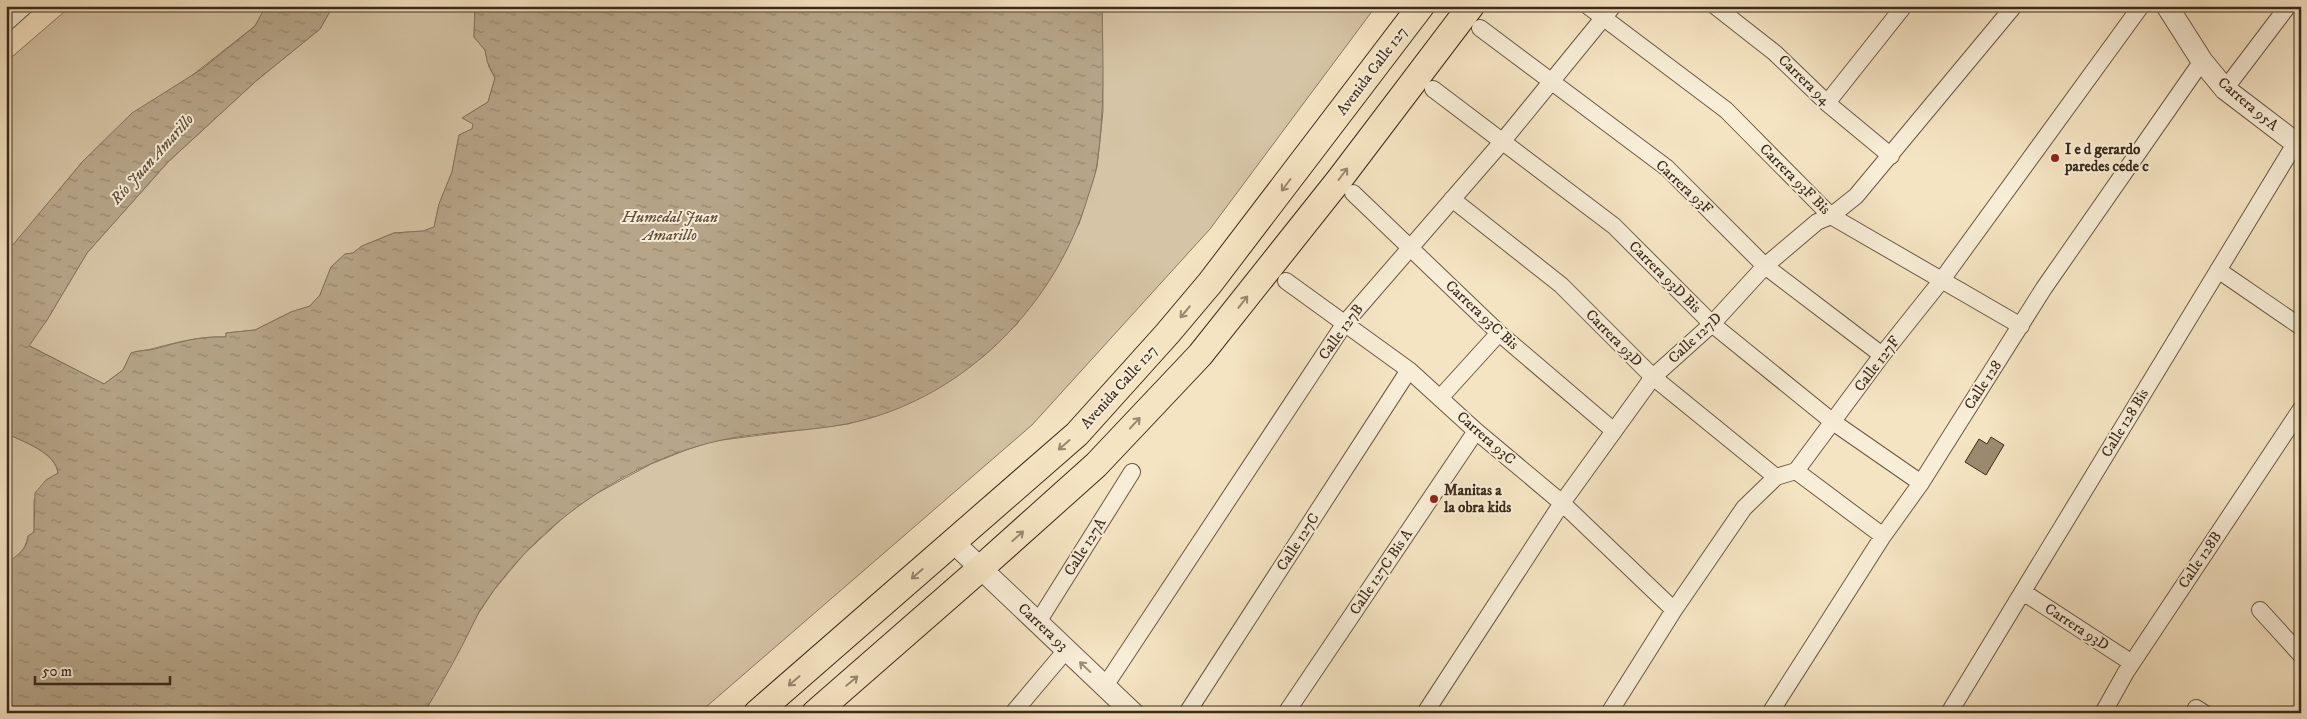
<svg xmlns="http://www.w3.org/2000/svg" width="2307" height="719" viewBox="0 0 2307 719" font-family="'IM FELL DW Pica',serif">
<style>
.green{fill:#d5c4a5;stroke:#887760}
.water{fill:url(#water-ripples);stroke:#85745d}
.building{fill:#9c8b71;stroke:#3b2a1a}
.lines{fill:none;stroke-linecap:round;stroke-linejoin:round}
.minor-casing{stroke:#6a5844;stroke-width:18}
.tertiary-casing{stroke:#6a5844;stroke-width:23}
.primary-casing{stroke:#3b2a1a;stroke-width:28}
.minor{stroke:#f8edd7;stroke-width:16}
.tertiary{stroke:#f8edd7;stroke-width:21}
.primary{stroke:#f5e4c2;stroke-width:26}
.oneway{stroke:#98876e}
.oneway2{stroke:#9a8c78}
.poi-dot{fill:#8f2418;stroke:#f8edd7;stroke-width:2}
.labels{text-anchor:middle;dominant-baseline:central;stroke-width:4;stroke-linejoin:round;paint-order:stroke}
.street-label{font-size:15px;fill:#3b2a1a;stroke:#f8edd7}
.poi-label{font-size:15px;font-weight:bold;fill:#3b2a1a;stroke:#f8edd7;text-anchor:start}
.water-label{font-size:16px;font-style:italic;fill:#604f3b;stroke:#f8edd7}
</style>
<defs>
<pattern id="water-ripples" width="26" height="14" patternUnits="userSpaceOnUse" patternTransform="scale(1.25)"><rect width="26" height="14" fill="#b6a589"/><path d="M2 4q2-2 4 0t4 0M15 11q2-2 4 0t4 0" fill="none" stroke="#95876f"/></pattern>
</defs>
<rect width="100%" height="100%" fill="#f5e4c2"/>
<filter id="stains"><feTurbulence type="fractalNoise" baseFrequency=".004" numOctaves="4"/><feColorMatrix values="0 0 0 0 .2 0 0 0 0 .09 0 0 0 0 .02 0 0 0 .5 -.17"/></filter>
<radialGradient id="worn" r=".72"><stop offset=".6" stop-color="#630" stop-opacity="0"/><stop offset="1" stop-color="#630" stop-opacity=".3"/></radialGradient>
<path class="green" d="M 71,6 L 266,6 L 255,26 L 83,161 L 6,254 L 6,62 Z
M 333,6 L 475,6 L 474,37 L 485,50 L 489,67 L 495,78 L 488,102 L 462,118 L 474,123 L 472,129 L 459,135 L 452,172 L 439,204 L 434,227 L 424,231 L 394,233 L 362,246 L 353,253 L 345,254 L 331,267 L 320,295 L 310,306 L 291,312 L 255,330 L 226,333 L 226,337 C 200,336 179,342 155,348 C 147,351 139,350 131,353 L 123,370 L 104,384 L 28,345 L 47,320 L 87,253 L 168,162 L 256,81 L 320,29 Z
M 1102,6 L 1376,6 L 1210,229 L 1032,425 L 699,713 L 424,713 L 478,614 L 494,590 L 524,554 L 565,516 L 592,496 L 651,464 L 686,450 L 714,441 L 848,424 L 871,417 L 984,356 L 1017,324 L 1079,224 L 1097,167 L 1103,111 Z
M 6,433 C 23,442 56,452 58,474 L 46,480 L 34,500 L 34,532 L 28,536 C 26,551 16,556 6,566 Z"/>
<path class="water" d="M 266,6 L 333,6 L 320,29 L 256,81 L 168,162 L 87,253 L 47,320 L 29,346 L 104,384 L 123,370 L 131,353 C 139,350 147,351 155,349 C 179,342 200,336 226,337 L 226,333 L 255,330 L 291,312 L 310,306 L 320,295 L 331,267 L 345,254 L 353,253 L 362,246 L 394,233 L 423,231 L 434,227 L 439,204 L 452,172 L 459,135 L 472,129 L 473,124 L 462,118 L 488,102 L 495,78 L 487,61 L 485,50 L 474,37 L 475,6 L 1102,6 C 1103,59 1105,112 1097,164 C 1095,178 1089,192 1085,206 C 1050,312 958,402 846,424 C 810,431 774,431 738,437 C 687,445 636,467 593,496 C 548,526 508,566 479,612 C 473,623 468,635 462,646 C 450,669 437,691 424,713 L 15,713 L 6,704 L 6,566 C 16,553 26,554 28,536 L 34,532 L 35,493 L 46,480 L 58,473 C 56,452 23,442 6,433 L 6,253 L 83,161 L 132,113 L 202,69 L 255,26 Z"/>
<path class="building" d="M 1991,437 L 2004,445 L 1986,475 L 1965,462 L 1979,439 L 1987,444 Z"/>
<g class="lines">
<g class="minor-casing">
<path id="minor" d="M 1588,6 L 1726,110 L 1831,216 L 2021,326
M 1715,6 L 1775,53 L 1827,103 L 1891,156
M 6,23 L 25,6
M 1480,28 L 1667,168 L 1765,266 L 1882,355
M 1433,89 L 1614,226 L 1712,324 L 1833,422 L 1921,483
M 2225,89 L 2288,6
M 1827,103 L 1904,6
M 1353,193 L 1499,333 L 1614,431
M 1452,199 L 1561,285 L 1653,377 L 1776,477
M 2218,270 L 2301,327
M 1286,281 L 1409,370 L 1476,431 L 1562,503 L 1674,610
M 1440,398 L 1499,333
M 1796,471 L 1883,536
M 2023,592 L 2132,663
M 2260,610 L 2301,655
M 1038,622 L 1132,472
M 1105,686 L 1345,323 L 1502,142 L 1613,6
M 2196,708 L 2204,713
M 1013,713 L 1067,649
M 1187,713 L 1409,370
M 1286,713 L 1476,431
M 1425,713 L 1562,503 L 1653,377 L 1712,324 L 1765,266 L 1817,222 L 1831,216 L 1856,196 L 2014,6
M 1609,713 L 1674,610 L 1744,508 L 1776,477 L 1796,471 L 1882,355 L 1941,281 L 2141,6
M 1770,713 L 1883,536 L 1921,483 L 2044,288 L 2202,61
M 1949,713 L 2301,134
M 2103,713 L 2126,672 L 2301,409"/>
</g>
<g class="tertiary-casing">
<path id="tertiary" d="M 2167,6 L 2202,61 L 2225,89 L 2301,147
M 953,542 L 1133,713"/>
</g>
<g class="primary-casing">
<path id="primary" d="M 757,713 L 1077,434 L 1167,334 L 1210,283 L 1421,6
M 815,713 L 981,568 L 1096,465 L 1200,355 L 1339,180 L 1471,6"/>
</g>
<use href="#minor" class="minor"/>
<use href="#tertiary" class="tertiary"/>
<use href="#primary" class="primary"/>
</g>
<defs><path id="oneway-shaft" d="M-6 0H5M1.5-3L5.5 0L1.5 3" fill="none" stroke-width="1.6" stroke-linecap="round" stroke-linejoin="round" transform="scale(1.25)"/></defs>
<g class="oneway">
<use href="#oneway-shaft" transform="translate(1343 174) rotate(-53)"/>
<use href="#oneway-shaft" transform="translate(1286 185) rotate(127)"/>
<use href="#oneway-shaft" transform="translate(1243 302) rotate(-52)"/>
<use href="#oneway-shaft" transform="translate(1185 312) rotate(130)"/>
<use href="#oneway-shaft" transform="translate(1135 423) rotate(-47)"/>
<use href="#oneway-shaft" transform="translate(1064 445) rotate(139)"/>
<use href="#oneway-shaft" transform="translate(1018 536) rotate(-42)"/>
<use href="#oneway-shaft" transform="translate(917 574) rotate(139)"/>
<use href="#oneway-shaft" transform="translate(794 681) rotate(139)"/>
<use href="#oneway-shaft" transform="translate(852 681) rotate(-40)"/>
</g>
<use class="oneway2" href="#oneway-shaft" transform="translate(1085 667) rotate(-137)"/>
<g class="poi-dot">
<circle cx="2055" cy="158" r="5"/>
<circle cx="1434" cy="499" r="5"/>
</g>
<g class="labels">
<g class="street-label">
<text transform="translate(1372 71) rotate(-53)">Avenida Calle 127</text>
<text transform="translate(1804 80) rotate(44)">Carrera 94</text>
<text transform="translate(2248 104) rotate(40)">Carrera 95A</text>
<text transform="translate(1795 179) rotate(45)">Carrera 93F Bis</text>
<text transform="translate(1684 187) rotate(43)">Carrera 93F</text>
<text transform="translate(1665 277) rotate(45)">Carrera 93D Bis</text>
<text transform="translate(1482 315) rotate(43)">Carrera 93C Bis</text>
<text transform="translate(1341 332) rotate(-54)">Calle 127B</text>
<text transform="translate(1614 338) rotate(45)">Carrera 93D</text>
<text transform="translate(1695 338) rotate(-43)">Calle 127D</text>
<text transform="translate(1877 364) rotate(-53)">Calle 127F</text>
<text transform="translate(1983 385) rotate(-57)">Calle 128</text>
<text transform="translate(1119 387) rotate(-48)">Avenida Calle 127</text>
<text transform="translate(2125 423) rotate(-59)">Calle 128 Bis</text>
<text transform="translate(1486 438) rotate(41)">Carrera 93C</text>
<text transform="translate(1298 542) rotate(-57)">Calle 127C</text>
<text transform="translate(1085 547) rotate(-58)">Calle 127A</text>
<text transform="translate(2200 560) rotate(-56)">Calle 128B</text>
<text transform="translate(1381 572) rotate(-56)">Calle 127C Bis A</text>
<text transform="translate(1043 627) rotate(43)">Carrera 93</text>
<text transform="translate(2077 627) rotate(33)">Carrera 93D</text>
</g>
<g class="poi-label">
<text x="2065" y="149">I e d gerardo<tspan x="2065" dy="17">paredes cede c</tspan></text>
<text x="1444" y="490">Manitas a<tspan x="1444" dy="17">la obra kids</tspan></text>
</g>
<g class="water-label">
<text transform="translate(152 159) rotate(-48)">Río Juan Amarillo</text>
<text x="670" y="217">Humedal Juan<tspan x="670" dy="18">Amarillo</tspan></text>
</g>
</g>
<rect width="2307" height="719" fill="none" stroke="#f5e4c2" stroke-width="25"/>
<rect x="8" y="8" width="2292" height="704" fill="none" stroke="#3b2a1a" stroke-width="2.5"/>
<rect x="12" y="12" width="2282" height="694" fill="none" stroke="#3b2a1a"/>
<path d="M35 676v8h135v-8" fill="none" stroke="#3b2a1a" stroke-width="2.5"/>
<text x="42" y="676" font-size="15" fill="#3b2a1a" stroke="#f8edd7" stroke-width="4" paint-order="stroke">50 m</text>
<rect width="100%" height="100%" filter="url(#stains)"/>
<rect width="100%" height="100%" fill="url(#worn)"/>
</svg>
